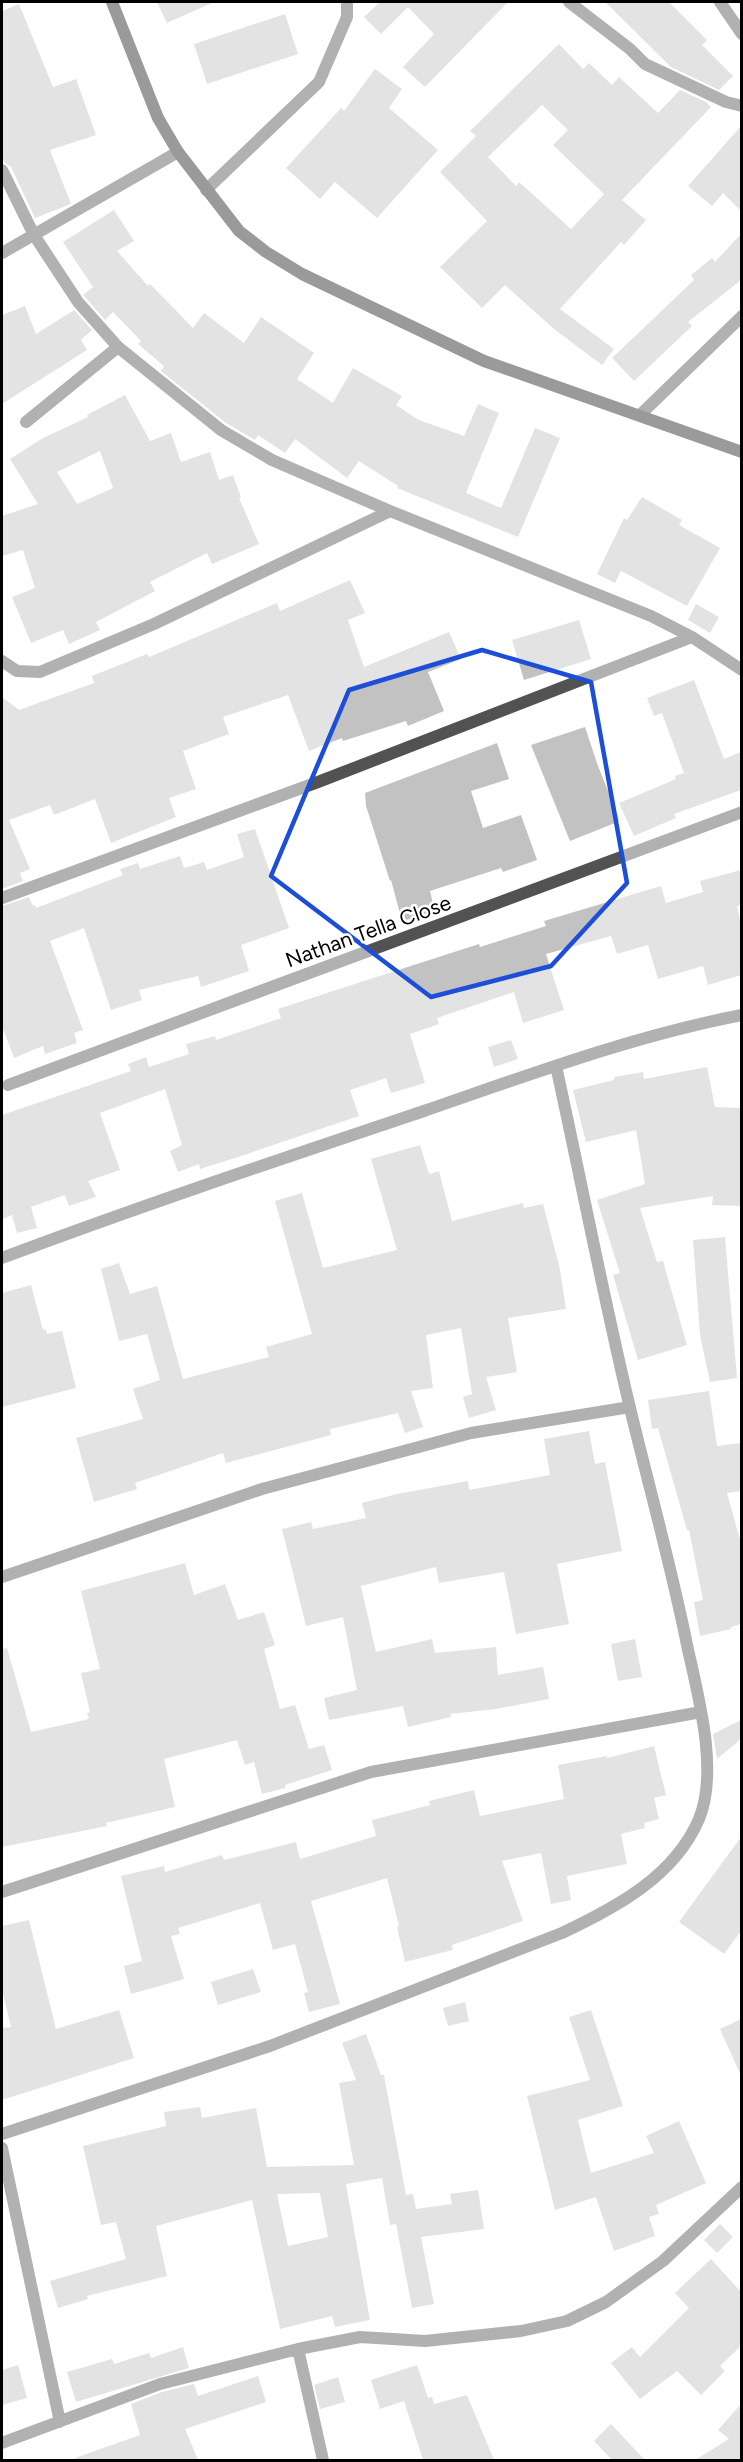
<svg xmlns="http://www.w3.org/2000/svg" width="743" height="2462" viewBox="0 0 743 2462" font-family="Figtree,sans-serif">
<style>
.building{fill:#c2c2c2;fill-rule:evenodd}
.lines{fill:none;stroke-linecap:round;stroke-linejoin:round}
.minor{stroke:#525252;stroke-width:12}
.secondary{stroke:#1f1f1f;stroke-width:12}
.marked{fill:none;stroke:#1d4ed8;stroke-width:4.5;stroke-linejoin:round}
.labels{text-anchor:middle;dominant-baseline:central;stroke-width:5;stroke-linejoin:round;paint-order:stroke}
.street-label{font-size:21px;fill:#000;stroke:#fff}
</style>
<rect width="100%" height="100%" fill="#fff"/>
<path class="building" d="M 157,2 L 214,2 L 167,23 Z
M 380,2 L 508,2 L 425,87 L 403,67 L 434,34 L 408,7 L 381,34 L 364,17 Z
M 605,2 L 669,2 L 707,40 L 702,45 L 733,76 L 719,90 L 671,67 Z
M 19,4 L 53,87 L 76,79 L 96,135 L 50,150 L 71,204 L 35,218 L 11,167 L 4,162 L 2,156 L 2,11 Z
M 285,14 L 298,54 L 207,84 L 194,44 Z
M 559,44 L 583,69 L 589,63 L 612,85 L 619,77 L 658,113 L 680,90 L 706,102 L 711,107 L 622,200 L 646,220 L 624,245 L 621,242 L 560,309 L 614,349 L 602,365 L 554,329 L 505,285 L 482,308 L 440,267 L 487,221 L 440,172 L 476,136 L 470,131 ZM 542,105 L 568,130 L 553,145 L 604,194 L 571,229 L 519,182 L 516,186 L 488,157 Z
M 375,69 L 402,89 L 389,108 L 438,150 L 377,218 L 335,182 L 320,199 L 286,168 L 341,108 L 344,111 Z
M 741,126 L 741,211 L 723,193 L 712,206 L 688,186 Z
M 114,210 L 134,241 L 117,251 L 148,286 L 150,284 L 193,328 L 204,313 L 244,343 L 261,317 L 314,353 L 297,379 L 333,403 L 353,368 L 402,396 L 396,405 L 419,420 L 464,436 L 478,404 L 499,413 L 466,493 L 501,508 L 535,428 L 560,438 L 518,537 L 397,488 L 398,486 L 359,461 L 347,478 L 295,439 L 285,453 L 258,435 L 255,440 L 226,423 L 161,371 L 164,366 L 138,344 L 141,341 L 113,312 L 105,320 L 85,297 L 83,295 L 93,287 L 63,242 Z
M 741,234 L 741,280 L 688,322 L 692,326 L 634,381 L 612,358 L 694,280 L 691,275 L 712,258 L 715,262 Z
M 25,306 L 36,334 L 74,310 L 92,330 L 81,340 L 87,350 L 2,404 L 2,315 Z
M 125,395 L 150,441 L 171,433 L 181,462 L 210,452 L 219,480 L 233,475 L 241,497 L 239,498 L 259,544 L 212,564 L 207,553 L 150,582 L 155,591 L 96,622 L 100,630 L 69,644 L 63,630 L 31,643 L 12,597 L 35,588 L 23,550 L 2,556 L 2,516 L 38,504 L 10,459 L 43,438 L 88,417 L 87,415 ZM 100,451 L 113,488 L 77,504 L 57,472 Z
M 642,497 L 682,520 L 679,525 L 720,548 L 687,606 L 621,571 L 615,583 L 597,574 L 624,518 L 627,520 Z
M 350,580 L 365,613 L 348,620 L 364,667 L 449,632 L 461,659 L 428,672 L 444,711 L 408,726 L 406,721 L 343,741 L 342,738 L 309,751 L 288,695 L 223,717 L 229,734 L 183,751 L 196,789 L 169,798 L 176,817 L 111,843 L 95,799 L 54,815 L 50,805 L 9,820 L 30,869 L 20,873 L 23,881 L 2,889 L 2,697 L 19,710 L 94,683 L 92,676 L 147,654 L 149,657 L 277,603 L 280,611 Z
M 696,604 L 719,617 L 710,633 L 688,620 Z
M 579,620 L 591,659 L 524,680 L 512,640 Z
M 694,680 L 724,759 L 741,752 L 741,790 L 674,814 L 676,818 L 634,836 L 619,803 L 676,779 L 675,776 L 684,773 L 662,713 L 654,716 L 647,698 Z
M 585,727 L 598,766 L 620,821 L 570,841 L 531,745 Z
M 497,743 L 509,779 L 471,791 L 483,828 L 521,815 L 537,860 L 503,872 L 501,868 L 430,891 L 435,912 L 402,921 L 391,880 L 390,881 L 366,806 L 365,793 Z
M 255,829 L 289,928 L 241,945 L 249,971 L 201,987 L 198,976 L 139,990 L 142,1000 L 111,1010 L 84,928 L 50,941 L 83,1030 L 74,1033 L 77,1043 L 45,1054 L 43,1046 L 14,1058 L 2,1026 L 2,906 L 29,897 L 33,906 L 35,905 L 36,908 L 123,875 L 120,869 L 138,863 L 140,869 L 180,856 L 184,868 L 204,862 L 207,870 L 244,857 L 237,834 Z
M 741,870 L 741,905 L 737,906 L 741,923 L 741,975 L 708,985 L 703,966 L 658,979 L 648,945 L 617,954 L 611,936 L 546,954 L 564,1010 L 523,1023 L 514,992 L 437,1018 L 439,1024 L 410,1034 L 425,1083 L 391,1093 L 386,1078 L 350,1090 L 359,1116 L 235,1158 L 200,1169 L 199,1164 L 178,1172 L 170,1151 L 182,1145 L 165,1089 L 100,1113 L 120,1170 L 88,1181 L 96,1197 L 69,1206 L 65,1195 L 31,1207 L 37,1228 L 17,1233 L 12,1215 L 2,1219 L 2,1115 L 131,1071 L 128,1064 L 146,1057 L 149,1067 L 189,1054 L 186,1044 L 215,1036 L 216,1040 L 281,1018 L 278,1009 L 333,991 L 479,944 L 480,947 L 546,926 L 544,921 L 661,886 L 666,903 L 703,892 L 700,881 Z
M 511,1040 L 518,1059 L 494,1067 L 488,1047 Z
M 707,1067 L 715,1107 L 741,1108 L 741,1206 L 712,1205 L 713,1196 L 640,1208 L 657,1262 L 663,1261 L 687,1345 L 638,1360 L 613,1275 L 620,1273 L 597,1200 L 645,1184 L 636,1130 L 586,1142 L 573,1090 L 614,1080 L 614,1077 L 643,1072 L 644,1079 Z
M 420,1145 L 429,1174 L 439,1171 L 452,1221 L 523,1203 L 524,1208 L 543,1204 L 560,1269 L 566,1309 L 508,1318 L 517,1372 L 486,1377 L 496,1410 L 469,1418 L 463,1397 L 472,1394 L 461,1328 L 426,1335 L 433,1388 L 411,1391 L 423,1427 L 405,1433 L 398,1413 L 330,1429 L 331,1435 L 226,1463 L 223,1453 L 135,1483 L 137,1489 L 94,1502 L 76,1438 L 143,1419 L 133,1389 L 160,1380 L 147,1334 L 119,1341 L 101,1269 L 119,1263 L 130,1294 L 157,1286 L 183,1379 L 269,1357 L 266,1347 L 312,1334 L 275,1201 L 302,1193 L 323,1268 L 397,1250 L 371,1159 Z
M 725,1237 L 737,1378 L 710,1382 L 700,1335 L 693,1240 Z
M 31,1285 L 43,1330 L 46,1329 L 47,1334 L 62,1331 L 76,1388 L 2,1407 L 2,1293 Z
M 709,1391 L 717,1446 L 741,1443 L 741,1491 L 727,1493 L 741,1543 L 741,1624 L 731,1627 L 731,1629 L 700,1636 L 694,1602 L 703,1600 L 689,1530 L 687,1530 L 658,1428 L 652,1429 L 648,1400 Z
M 589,1431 L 595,1464 L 605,1462 L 622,1551 L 557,1564 L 569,1624 L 516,1634 L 504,1572 L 439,1583 L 436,1567 L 361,1586 L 376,1652 L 432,1639 L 435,1653 L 496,1647 L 498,1675 L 543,1667 L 549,1699 L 496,1709 L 450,1714 L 451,1717 L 408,1727 L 403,1706 L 329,1720 L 324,1698 L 357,1690 L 343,1617 L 306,1626 L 282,1529 L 311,1522 L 313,1529 L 366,1518 L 362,1503 L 397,1494 L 468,1481 L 469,1490 L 550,1475 L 544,1439 Z
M 185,1563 L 194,1595 L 225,1584 L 238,1620 L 264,1612 L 275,1645 L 264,1649 L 280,1709 L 295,1705 L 309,1749 L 324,1745 L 332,1770 L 285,1785 L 285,1788 L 262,1794 L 254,1762 L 245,1765 L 237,1740 L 164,1759 L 175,1807 L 106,1823 L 107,1826 L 2,1847 L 2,1649 L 7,1648 L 31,1732 L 89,1719 L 87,1713 L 90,1712 L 81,1673 L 100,1669 L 81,1591 Z
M 635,1639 L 642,1677 L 618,1681 L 611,1644 Z
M 741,1720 L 741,1739 L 717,1759 L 713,1734 Z
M 654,1746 L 666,1795 L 654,1798 L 659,1819 L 644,1823 L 645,1828 L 621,1834 L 627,1864 L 567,1876 L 571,1900 L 551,1904 L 541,1853 L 502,1861 L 523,1921 L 452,1945 L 453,1950 L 405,1962 L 397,1927 L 399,1926 L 387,1878 L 311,1901 L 340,2004 L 309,2012 L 304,1993 L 308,1992 L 295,1944 L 273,1950 L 260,1903 L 178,1928 L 180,1934 L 171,1936 L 184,1979 L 131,1994 L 124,1966 L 142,1961 L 121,1876 L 164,1866 L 165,1872 L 222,1855 L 224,1860 L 296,1842 L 300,1859 L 376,1836 L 372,1820 L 430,1805 L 429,1801 L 474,1790 L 480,1816 L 564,1799 L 558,1765 L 607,1756 L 607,1758 Z
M 741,1837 L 741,1931 L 724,1954 L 679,1922 Z
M 29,1920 L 56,2029 L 119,2010 L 134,2058 L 2,2100 L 2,2028 L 11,2027 L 2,1990 L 2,1926 Z
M 253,1969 L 261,1992 L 218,2005 L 211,1982 Z
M 465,2002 L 469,2021 L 448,2026 L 443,2008 Z
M 591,2010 L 623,2106 L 578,2120 L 591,2173 L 654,2153 L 646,2136 L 679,2121 L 706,2183 L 656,2205 L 659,2214 L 649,2217 L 655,2236 L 614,2251 L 596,2197 L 555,2210 L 527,2096 L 590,2080 L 569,2017 Z
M 741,2019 L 741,2076 L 720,2029 Z
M 366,2034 L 381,2075 L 384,2075 L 406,2195 L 413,2194 L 416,2209 L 452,2204 L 450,2194 L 478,2190 L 484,2229 L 421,2237 L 434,2304 L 412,2308 L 396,2224 L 390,2225 L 382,2178 L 346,2184 L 370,2320 L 335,2327 L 332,2316 L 280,2329 L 252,2200 L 156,2226 L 167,2276 L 87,2296 L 88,2299 L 58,2308 L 50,2281 L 126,2259 L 116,2222 L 101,2225 L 83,2146 L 166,2126 L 164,2112 L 200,2107 L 202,2118 L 256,2108 L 267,2167 L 354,2165 L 339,2083 L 356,2080 L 342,2043 ZM 320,2193 L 328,2237 L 288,2246 L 277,2194 Z
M 720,2224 L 733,2237 L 717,2253 L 704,2240 Z
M 711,2259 L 741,2292 L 741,2346 L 720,2366 L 725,2371 L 701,2395 L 677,2371 L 640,2399 L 611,2363 L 632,2347 L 640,2357 L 689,2308 L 675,2293 Z
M 183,2347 L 189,2368 L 76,2402 L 67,2372 L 112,2359 L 114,2364 L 149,2353 L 151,2358 Z
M 18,2365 L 27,2398 L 2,2405 L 2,2370 Z
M 417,2365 L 428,2398 L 432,2397 L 434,2404 L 467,2395 L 494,2460 L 423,2460 L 404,2401 L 380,2409 L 371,2380 Z
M 258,2376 L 266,2402 L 185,2429 L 198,2460 L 75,2460 L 75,2458 L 140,2435 L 131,2404 L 162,2392 L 194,2384 L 198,2396 Z
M 338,2377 L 345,2402 L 320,2409 L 314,2385 Z
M 741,2404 L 741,2460 L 695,2460 L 729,2439 L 718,2430 Z
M 611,2424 L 645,2460 L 612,2460 L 594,2441 Z"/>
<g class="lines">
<path class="minor" d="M 569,2 L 630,49 L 645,64 L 726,102 L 742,106
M 720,2 L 742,34
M 2,170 L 34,235 L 78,302 L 118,347 L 221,430 L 272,460 L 390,511 L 651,616 L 692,637 L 742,670
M 206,190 L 319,82 L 347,17 L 347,2
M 2,253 L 178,152
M 640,415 L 742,316
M 26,422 L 118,347
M 2,661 L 17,671 L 40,672 L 154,624 L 390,511
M 2,898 L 318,782 L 692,637
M 8,1085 L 742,812
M 2,1258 C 140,1206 281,1159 421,1112 C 526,1076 632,1036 742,1015
M 2,1577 L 262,1489 L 471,1433 L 630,1407
M 2,1892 L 371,1772 L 701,1712
M 2,2134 L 270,2046 L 562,1933 C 615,1908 674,1877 699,1819 C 719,1771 698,1695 687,1645 C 671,1565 649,1487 630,1408 C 603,1295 581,1180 556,1066
M 2,2148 L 60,2422
M 298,2349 L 323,2460
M 2,2443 L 160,2384 L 298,2349 L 360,2337 L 425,2341 L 521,2331 L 567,2321 L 606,2302 L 663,2261 L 742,2187"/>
<path class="secondary" d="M 112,2 L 158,118 L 178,152 L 239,231 L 266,252 L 302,274 L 484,361 L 742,452"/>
</g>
<path d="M0 0H743V2462H0ZM 482,650 L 591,682 L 627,883 L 551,966 L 431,997 L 271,876 L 349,690 Z" fill="#fff" fill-opacity=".55" fill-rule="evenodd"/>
<path class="marked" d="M 482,650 L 591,682 L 627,883 L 551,966 L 431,997 L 271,876 L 349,690 Z"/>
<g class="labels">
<g class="street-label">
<text transform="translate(368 931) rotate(-20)">Nathan Tella Close</text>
</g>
</g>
<rect width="743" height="2462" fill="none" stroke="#000000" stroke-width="6"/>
</svg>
